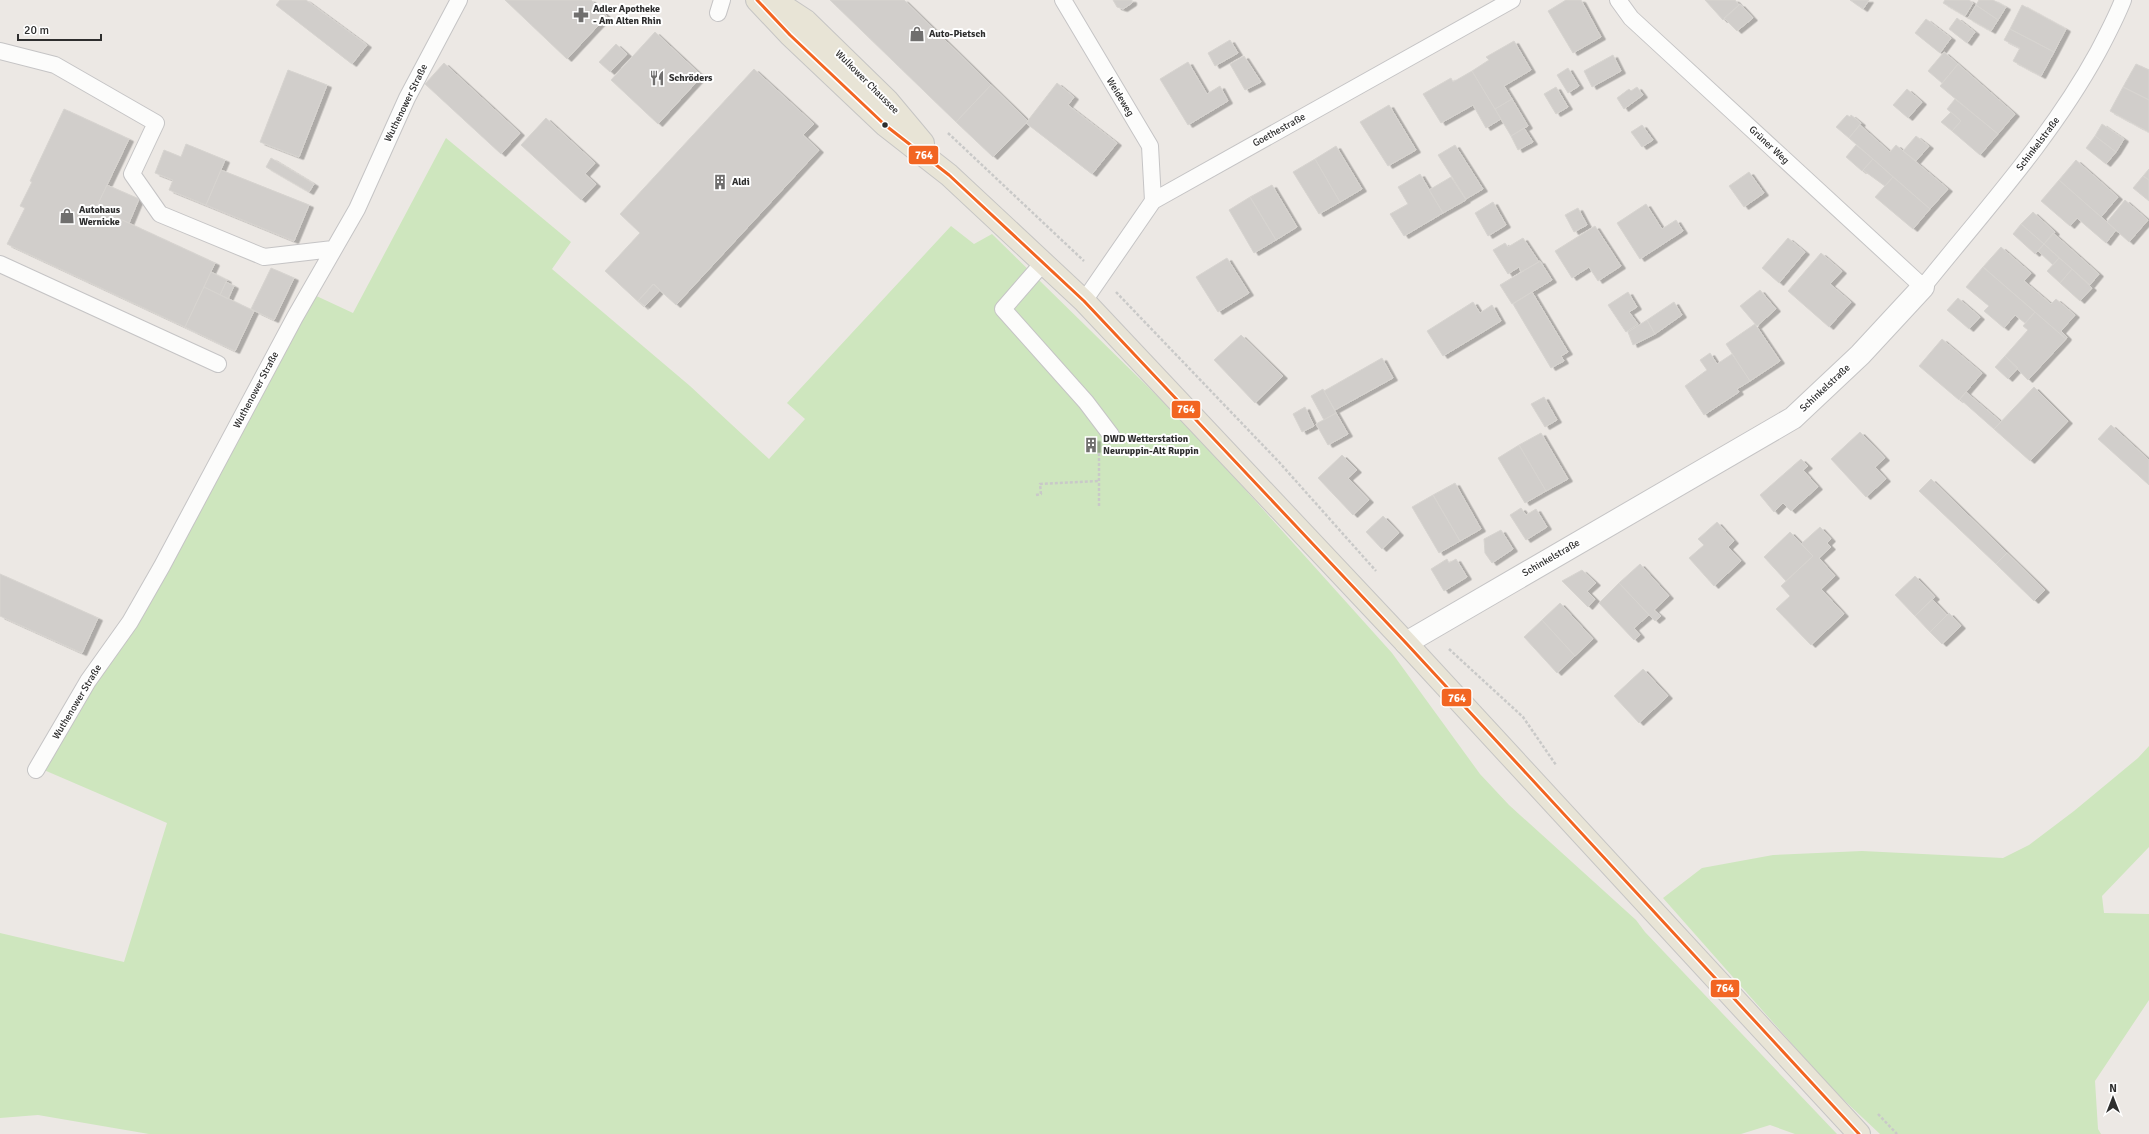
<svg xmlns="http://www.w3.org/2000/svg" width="2149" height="1134" viewBox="0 0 2149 1134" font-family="Signika,sans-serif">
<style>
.green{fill:#cee6be}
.building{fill:#d1cecb;stroke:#d7d4d0;filter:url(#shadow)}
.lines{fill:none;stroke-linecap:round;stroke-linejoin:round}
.service-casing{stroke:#c5c4c5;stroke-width:18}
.minor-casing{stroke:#c5c4c5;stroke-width:24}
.primary-casing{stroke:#c6c5c4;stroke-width:24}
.path{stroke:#c9c9c8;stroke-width:2.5;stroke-dasharray:3 2;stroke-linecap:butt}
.service{stroke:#fcfcfb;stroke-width:16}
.minor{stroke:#fcfcfb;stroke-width:22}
.primary{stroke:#e8e4d6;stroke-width:22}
.bus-1-casing{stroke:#fff;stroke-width:6}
.bus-1{stroke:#f26522;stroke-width:3}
.bus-dot{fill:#2e2e2e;stroke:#fff;stroke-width:1.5}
.labels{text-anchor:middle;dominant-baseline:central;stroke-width:4;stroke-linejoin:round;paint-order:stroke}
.poi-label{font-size:10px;font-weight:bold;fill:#2e2e2e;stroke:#fff;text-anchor:start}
.street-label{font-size:10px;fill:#2e2e2e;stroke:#fff}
.line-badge{stroke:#fff;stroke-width:1.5}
.badge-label{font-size:11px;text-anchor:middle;font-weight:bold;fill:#fff}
</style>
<defs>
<filter id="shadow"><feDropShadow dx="4.5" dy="2.5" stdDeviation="0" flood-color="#0004"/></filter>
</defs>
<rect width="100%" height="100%" fill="#ece8e4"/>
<path class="green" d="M 446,138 L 571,242 L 552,269 L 690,386 L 769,459 L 805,419 L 787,403 L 951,226 L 974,244 L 992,234 L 1189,427 L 1392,653 L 1480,774 L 1509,805 L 1636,920 L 1645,932 L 1837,1134 L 1795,1134 L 1770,1125 L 1741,1134 L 149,1134 L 38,1115 L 0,1118 L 0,933 L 124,962 L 167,823 L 37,767 L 310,293 L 353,313 Z
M 2149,746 L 2149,847 L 2102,896 L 2104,913 L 2149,914 L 2149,1000 L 2095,1081 L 2098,1129 L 2101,1134 L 1880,1134 L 1831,1088 L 1663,898 L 1702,868 L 1773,855 L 1862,851 L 2003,858 L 2029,845 L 2074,811 L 2138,758 Z"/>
<path class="building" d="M 280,0 L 306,0 L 367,45 L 352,64 L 276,5 Z
M 505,0 L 591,0 L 607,16 L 567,59 Z
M 830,0 L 904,0 L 991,85 L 956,122 Z
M 1113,0 L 1132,0 L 1132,3 L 1123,9 L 1117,7 Z
M 1566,0 L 1581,0 L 1601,37 L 1573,53 L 1548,11 Z
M 1705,0 L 1735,0 L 1739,5 L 1723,20 Z
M 1850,0 L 1869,0 L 1863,9 Z
M 1945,0 L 1969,0 L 1973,3 L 1965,16 L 1943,3 Z
M 1979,0 L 1993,0 L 2006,7 L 1998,20 L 1976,5 Z
M 1740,4 L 1753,18 L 1737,31 L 1724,18 Z
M 1976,5 L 1998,20 L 1991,31 L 1968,18 Z
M 2022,5 L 2066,29 L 2054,52 L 2010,29 Z
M 1957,18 L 1975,32 L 1967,43 L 1949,29 Z
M 1926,19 L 1951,38 L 1940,53 L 1915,33 Z
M 2010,29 L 2054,52 L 2041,76 L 2013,61 L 2020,48 L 2004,40 Z
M 655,32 L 702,76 L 658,124 L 611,80 Z
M 1230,40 L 1238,53 L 1215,66 L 1208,53 Z
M 1514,41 L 1531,70 L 1504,86 L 1512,99 L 1495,109 L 1472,71 L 1489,60 L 1486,57 Z
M 616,44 L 627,54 L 610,72 L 599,62 Z
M 1944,52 L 1958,64 L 1942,83 L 1928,71 Z
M 1613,55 L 1621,71 L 1592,87 L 1584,71 Z
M 1244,56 L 1261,82 L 1245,90 L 1230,64 Z
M 1188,62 L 1207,94 L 1220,86 L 1228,101 L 1188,125 L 1160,79 Z
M 444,63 L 520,133 L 501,154 L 425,84 Z
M 1958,64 L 2015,114 L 1998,134 L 1940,86 Z
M 2136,64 L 2149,70 L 2149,100 L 2123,87 Z
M 1568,68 L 1579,86 L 1568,93 L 1557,75 Z
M 754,69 L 814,124 L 803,135 L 819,150 L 676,305 L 653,284 L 638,301 L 644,307 L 605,271 L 640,233 L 620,214 Z
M 288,70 L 327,85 L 299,157 L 260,142 Z
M 1472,71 L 1501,119 L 1486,128 L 1473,105 L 1441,123 L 1423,94 L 1451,78 L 1453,82 Z
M 1057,83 L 1074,97 L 1068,105 L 1117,143 L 1092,174 L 1026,123 Z
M 991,85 L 1028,121 L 993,157 L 956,122 Z
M 1556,87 L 1568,107 L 1556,114 L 1544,94 Z
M 1637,87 L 1643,95 L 1624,109 L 1617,98 L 1629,89 L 1631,91 Z
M 2123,87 L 2149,100 L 2149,132 L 2110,111 Z
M 1907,89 L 1922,102 L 1908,118 L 1893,105 Z
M 1512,99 L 1528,126 L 1511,136 L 1495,109 Z
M 1955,99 L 1998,134 L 1980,155 L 1952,131 L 1961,121 L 1947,109 Z
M 1389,105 L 1416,150 L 1388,166 L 1360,122 Z
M 64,109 L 129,139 L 96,208 L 215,263 L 185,327 L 7,244 L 25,208 L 20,206 L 32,182 L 30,181 Z
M 1951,112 L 1961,121 L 1952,131 L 1941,122 Z
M 1847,115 L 1850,117 L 1851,115 L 1861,123 L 1849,138 L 1836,127 Z
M 546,118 L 595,163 L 585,174 L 596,184 L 581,200 L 521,145 Z
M 2102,124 L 2124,139 L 2116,152 L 2095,136 Z
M 1642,125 L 1653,140 L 1642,147 L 1631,132 Z
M 1860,125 L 1890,152 L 1896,145 L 1948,189 L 1930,209 L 1849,138 Z
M 1524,128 L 1533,142 L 1518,150 L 1511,136 Z
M 1916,136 L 1929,146 L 1916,161 L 1903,151 Z
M 2095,136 L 2116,152 L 2106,164 L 2086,148 Z
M 186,144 L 225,160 L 206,205 L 169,190 L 173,180 L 155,173 L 164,150 L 181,157 Z
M 1455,145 L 1483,189 L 1466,199 L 1438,155 Z
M 1856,145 L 1873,159 L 1862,171 L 1846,157 Z
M 1336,146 L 1362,189 L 1340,202 L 1315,159 Z
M 271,158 L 314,184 L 309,192 L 266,167 Z
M 1315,159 L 1340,202 L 1319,214 L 1293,172 Z
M 1873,159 L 1893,177 L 1885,186 L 1863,170 Z
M 2076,160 L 2118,197 L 2101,217 L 2059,180 Z
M 2149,169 L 2149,180 L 2143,176 Z
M 221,170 L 309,205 L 294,241 L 206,205 Z
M 1749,172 L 1764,193 L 1744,207 L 1729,186 Z
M 1420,174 L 1443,213 L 1404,236 L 1390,214 L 1408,204 L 1398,187 Z
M 2143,176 L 2149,180 L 2149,201 L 2133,188 Z
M 1451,177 L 1466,200 L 1443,213 L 1429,190 Z
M 1893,177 L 1930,209 L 1913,229 L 1875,197 Z
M 2059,180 L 2116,230 L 2106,243 L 2077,218 L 2070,226 L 2041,201 Z
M 107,185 L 139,199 L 129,223 L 96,208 Z
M 1272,185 L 1297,227 L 1276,240 L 1250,197 Z
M 1250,197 L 1276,240 L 1254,253 L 1229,210 Z
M 2125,200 L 2148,220 L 2129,242 L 2107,222 Z
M 1493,202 L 1506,225 L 1488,236 L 1475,213 Z
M 1646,204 L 1662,229 L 1676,220 L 1683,231 L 1640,259 L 1617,223 Z
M 1578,208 L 1587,225 L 1574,232 L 1565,215 Z
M 2033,212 L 2055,232 L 2044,244 L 2021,224 Z
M 2021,224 L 2044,244 L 2035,254 L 2013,234 Z
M 1595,226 L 1621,266 L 1598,281 L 1589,267 L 1572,278 L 1555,251 Z
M 2053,233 L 2099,274 L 2090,285 L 2044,244 Z
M 1523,238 L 1539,262 L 1521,272 L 1519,267 L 1508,274 L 1493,250 L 1505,243 L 1508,247 Z
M 1788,238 L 1805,252 L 1779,283 L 1762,268 Z
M 2044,244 L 2059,258 L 2053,265 L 2038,251 Z
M 2001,247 L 2031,273 L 2024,281 L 2051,304 L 2056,299 L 2075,315 L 2061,331 L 2067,337 L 2066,339 L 1983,267 Z
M 1821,253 L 1842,271 L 1830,284 L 1851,302 L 1829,327 L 1788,291 Z
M 1227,258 L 1249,293 L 1218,312 L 1196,277 Z
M 2059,258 L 2072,269 L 2060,283 L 2047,271 Z
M 1540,261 L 1552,280 L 1512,304 L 1500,285 Z
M 1983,267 L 2035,312 L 2025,323 L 2015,315 L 2004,328 L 1984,311 L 1989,306 L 1966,287 Z
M 271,268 L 294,278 L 274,320 L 251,309 Z
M 2072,269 L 2092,288 L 2080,301 L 2060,283 Z
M 211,272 L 227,280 L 220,295 L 204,287 Z
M 226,282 L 234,286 L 228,299 L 220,295 Z
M 654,284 L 660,290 L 645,306 L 638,301 Z
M 204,287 L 254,311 L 235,351 L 185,327 Z
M 1760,290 L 1776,309 L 1757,326 L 1740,306 Z
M 1532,292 L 1568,352 L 1561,356 L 1564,361 L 1551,368 L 1513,304 Z
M 1628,292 L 1637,307 L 1629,312 L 1638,324 L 1626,332 L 1608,305 Z
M 1958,298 L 1980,317 L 1969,329 L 1947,310 Z
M 1473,302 L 1480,313 L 1492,305 L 1501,321 L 1443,356 L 1427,331 Z
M 1674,302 L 1682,315 L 1655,334 L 1647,320 Z
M 2035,312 L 2066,339 L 2028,380 L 2005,356 L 2028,330 L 2023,326 Z
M 1647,320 L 1655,334 L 1633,345 L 1628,332 Z
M 1755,324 L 1780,361 L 1750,381 L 1726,344 Z
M 1241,335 L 1283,376 L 1255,403 L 1214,360 Z
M 1942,339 L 1982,373 L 1959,400 L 1919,366 Z
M 1710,353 L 1717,364 L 1732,354 L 1750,381 L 1737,389 L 1739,392 L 1704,415 L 1685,386 L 1707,370 L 1700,360 Z
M 2005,356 L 2018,368 L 2008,379 L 1995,367 Z
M 1382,358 L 1393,378 L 1335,410 L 1324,391 Z
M 2034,387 L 2068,421 L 2030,461 L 1994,429 Z
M 1323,389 L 1336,413 L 1324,420 L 1311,396 Z
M 1966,392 L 2001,422 L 1994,429 L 1960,399 Z
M 1544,397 L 1557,420 L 1545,427 L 1531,404 Z
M 1305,407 L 1314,426 L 1302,432 L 1293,414 Z
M 1336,413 L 1348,434 L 1328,445 L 1316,424 Z
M 2111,425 L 2149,460 L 2149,485 L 2098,439 Z
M 1860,432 L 1885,458 L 1875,467 L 1886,479 L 1866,497 L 1831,459 Z
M 1541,433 L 1568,479 L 1546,491 L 1519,445 Z
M 1085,439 L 1096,439 L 1096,450 L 1085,450 Z
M 1519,445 L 1546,491 L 1525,503 L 1498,458 Z
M 1342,455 L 1357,470 L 1348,478 L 1369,500 L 1353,515 L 1318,478 Z
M 1801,459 L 1808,466 L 1803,470 L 1818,487 L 1791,511 L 1783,503 L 1774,512 L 1760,495 Z
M 1931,479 L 2007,553 L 1996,564 L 1919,491 Z
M 1455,483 L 1481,529 L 1460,541 L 1433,495 Z
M 1433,495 L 1460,541 L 1439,553 L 1412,507 Z
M 1521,508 L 1526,515 L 1536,509 L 1547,527 L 1526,540 L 1510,515 Z
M 1383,516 L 1399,533 L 1382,549 L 1366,532 Z
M 1717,522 L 1734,541 L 1728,547 L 1741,561 L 1714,586 L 1689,558 L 1704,545 L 1698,539 Z
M 1820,527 L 1831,539 L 1827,543 L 1831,547 L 1819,558 L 1835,576 L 1821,589 L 1844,614 L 1811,645 L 1776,609 L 1790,596 L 1781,586 L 1813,556 L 1801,544 Z
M 1501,530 L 1513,549 L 1492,563 L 1485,553 L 1484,539 Z
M 1790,532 L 1813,556 L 1786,581 L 1764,557 Z
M 2007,553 L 2045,590 L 2034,601 L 1996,564 Z
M 1447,559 L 1449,563 L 1456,559 L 1467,577 L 1444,591 L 1431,569 Z
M 1640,564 L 1669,596 L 1654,610 L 1661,616 L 1655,621 L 1619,583 Z
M 1582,570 L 1596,583 L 1587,591 L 1595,599 L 1588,607 L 1562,581 Z
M 0,574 L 98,618 L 82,653 L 0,616 Z
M 1915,576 L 1935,597 L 1915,616 L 1895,595 Z
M 1619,583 L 1649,615 L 1634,628 L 1640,635 L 1634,640 L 1599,603 Z
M 1932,599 L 1947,615 L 1930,632 L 1915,616 Z
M 1560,603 L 1593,639 L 1575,656 L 1542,620 Z
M 1949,613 L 1961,626 L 1942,644 L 1930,632 Z
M 1542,620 L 1575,656 L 1557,673 L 1524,637 Z
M 1643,669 L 1668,696 L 1639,723 L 1614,696 Z"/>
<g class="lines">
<g class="service-casing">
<path id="service" d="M 1063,0 L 1150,146 L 1153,201
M 1618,0 L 1631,18 L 1923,287 C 1984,211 2051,138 2098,52 C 2107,35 2116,18 2123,0
M 718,13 L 722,0
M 0,51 L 55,65 L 156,123 L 132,174 L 160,214 L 264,257 L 333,249
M 1043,263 L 1003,309 L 1086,402 L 1111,435
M 0,264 L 218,364
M 1084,301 L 1153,201 L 1512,0
M 36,770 L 88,681 L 130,622 L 162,566 L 295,317 L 357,209 L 407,98 L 459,0"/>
</g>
<g class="minor-casing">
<path id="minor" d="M 1406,643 L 1793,418 L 1860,355 L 1923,287"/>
</g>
<g class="primary-casing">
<path id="primary" d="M 757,0 L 790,35 L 885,125 L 949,175 L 1084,301 L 1406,643 L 1859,1134
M 774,0 L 806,21 L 887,100 L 923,143"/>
</g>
<path class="path" d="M 948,133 L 1084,261
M 1116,292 L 1279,462 L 1376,571
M 1099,453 L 1099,506
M 1036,495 L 1041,494 L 1040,484 L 1098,481
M 1449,649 L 1523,717 L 1556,765
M 1878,1114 L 1897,1134"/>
<use href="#service" class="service"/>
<use href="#minor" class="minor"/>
<use href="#primary" class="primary"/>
<g class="bus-1-casing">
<path id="bus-1" d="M 757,0 L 790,35 L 885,125 L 949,175 L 1084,301 L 1406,643 L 1859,1134"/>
</g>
<use href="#bus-1" class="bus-1"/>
</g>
<defs>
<g id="pharmacy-bare" transform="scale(1.2)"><path d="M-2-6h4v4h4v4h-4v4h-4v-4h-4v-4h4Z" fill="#706f6e" stroke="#fff" stroke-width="2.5" paint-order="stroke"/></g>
<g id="shop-bare" transform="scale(1.2)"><path d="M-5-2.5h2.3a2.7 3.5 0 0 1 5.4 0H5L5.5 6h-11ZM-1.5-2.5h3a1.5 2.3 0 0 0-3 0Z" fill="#706f6e" stroke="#fff" stroke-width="2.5" paint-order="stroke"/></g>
<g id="restaurant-bare" transform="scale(1.2)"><path d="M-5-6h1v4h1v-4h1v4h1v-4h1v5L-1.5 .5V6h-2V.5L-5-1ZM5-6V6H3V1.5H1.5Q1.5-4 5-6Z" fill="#706f6e" stroke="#fff" stroke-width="2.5" paint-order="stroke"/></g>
<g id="building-bare" transform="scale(1.2)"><path d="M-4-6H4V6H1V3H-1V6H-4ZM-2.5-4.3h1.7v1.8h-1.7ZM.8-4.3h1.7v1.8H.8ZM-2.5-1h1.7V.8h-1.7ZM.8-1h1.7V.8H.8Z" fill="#706f6e" stroke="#fff" stroke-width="2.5" paint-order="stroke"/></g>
</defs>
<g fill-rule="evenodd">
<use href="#pharmacy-bare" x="581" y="15"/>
<use href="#shop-bare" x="917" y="34"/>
<use href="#restaurant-bare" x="657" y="78"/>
<use href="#building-bare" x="720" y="182"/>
<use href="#shop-bare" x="67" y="216"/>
<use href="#building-bare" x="1091" y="445"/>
</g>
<circle class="bus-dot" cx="885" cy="125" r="3.5"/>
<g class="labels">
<g class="poi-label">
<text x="593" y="9">Adler Apotheke<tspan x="593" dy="12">- Am Alten Rhin</tspan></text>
<text x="929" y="34">Auto-Pietsch</text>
<text x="669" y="78">Schröders</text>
<text x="732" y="182">Aldi</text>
<text x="79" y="210">Autohaus<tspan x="79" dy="12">Wernicke</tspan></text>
<text x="1103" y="439">DWD Wetterstation<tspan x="1103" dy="12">Neuruppin-Alt Ruppin</tspan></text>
</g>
<g class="street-label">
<text transform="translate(867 82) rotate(45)">Wulkower Chaussee</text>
<text transform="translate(1120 97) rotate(59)">Weideweg</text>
<text transform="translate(406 103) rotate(-64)">Wuthenower Straße</text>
<text transform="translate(1279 130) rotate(-29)">Goethestraße</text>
<text transform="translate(2038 144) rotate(-53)">Schinkelstraße</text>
<text transform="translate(1769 145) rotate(43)">Grüner Weg</text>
<text transform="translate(1825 388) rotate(-43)">Schinkelstraße</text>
<text transform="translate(256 390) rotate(-62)">Wuthenower Straße</text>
<text transform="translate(1551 558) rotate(-30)">Schinkelstraße</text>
<text transform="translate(77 702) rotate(-59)">Wuthenower Straße</text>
</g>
</g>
<g class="line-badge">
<rect x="908" y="145" width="31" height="20" rx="4" fill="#f26522"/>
<rect x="1171" y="400" width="30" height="19" rx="4" fill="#f26522"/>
<rect x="1441" y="688" width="31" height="19" rx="4" fill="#f26522"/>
<rect x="1710" y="979" width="30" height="19" rx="4" fill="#f26522"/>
</g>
<g class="badge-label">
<text x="924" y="159">764</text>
<text x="1186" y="413">764</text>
<text x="1457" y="702">764</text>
<text x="1725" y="992">764</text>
</g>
<g transform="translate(2113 1098)" stroke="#ffffff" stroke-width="3" paint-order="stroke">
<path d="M0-3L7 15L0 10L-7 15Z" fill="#2e2e2e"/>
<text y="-6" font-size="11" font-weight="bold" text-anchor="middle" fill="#2e2e2e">N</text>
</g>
<path d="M18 34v6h83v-6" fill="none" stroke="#2e2e2e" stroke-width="2"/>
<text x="24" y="34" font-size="12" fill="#2e2e2e" stroke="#ffffff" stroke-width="3" paint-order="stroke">20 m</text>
</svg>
